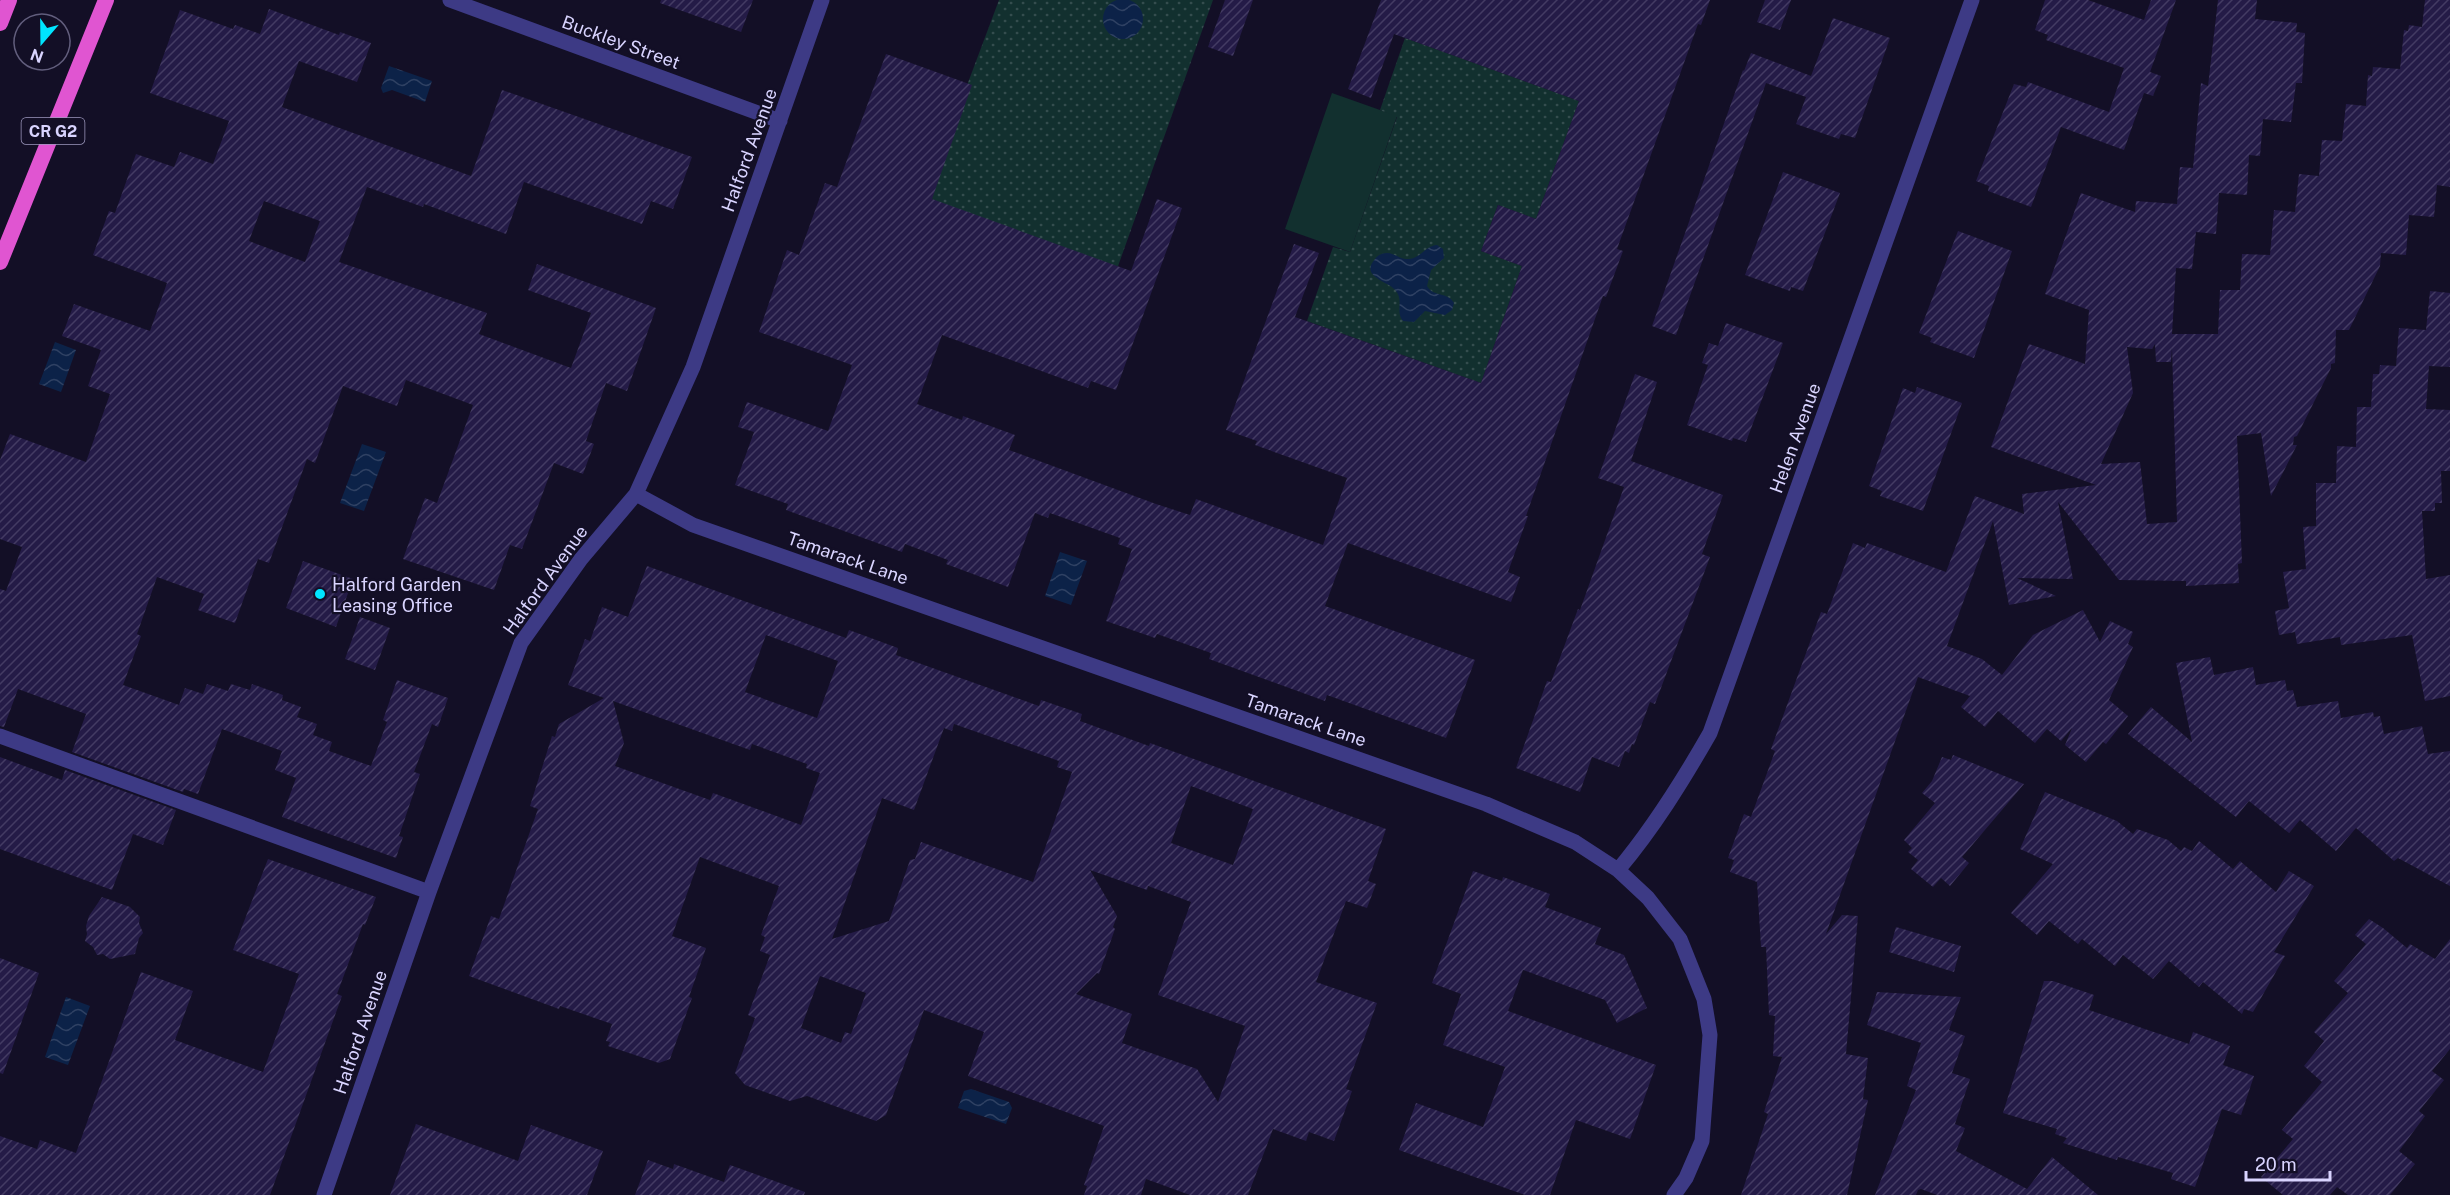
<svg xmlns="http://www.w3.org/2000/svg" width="2450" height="1195" viewBox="0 0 2450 1195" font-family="'Public Sans',sans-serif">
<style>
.grass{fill:#12302f}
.garden{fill:url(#garden-dots)}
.water{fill:url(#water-waves)}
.building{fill:url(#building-hatch);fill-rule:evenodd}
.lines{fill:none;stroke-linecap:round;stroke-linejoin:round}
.minor{stroke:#3d3a85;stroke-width:15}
.trunk{stroke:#e055d1;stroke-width:16}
.poi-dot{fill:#00e5ff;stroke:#130f26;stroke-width:2}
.labels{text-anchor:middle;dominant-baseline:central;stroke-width:4.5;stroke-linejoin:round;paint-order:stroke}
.shield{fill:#130f26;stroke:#9e99be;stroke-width:1.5}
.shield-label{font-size:16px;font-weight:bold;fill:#d9d4ff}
.street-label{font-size:18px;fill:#d9d4ff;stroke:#130f26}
.poi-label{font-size:18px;fill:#d9d4ff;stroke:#130f26;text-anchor:start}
</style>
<defs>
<pattern id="garden-dots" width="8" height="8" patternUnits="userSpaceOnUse" patternTransform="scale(1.5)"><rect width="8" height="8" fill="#12302f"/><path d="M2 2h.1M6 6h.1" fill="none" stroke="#344d4e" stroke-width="1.8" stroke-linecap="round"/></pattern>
<pattern id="water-waves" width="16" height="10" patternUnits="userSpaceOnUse" patternTransform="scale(1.5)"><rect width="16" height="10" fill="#0c2248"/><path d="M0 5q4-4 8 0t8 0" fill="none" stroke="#2f4163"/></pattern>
<pattern id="building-hatch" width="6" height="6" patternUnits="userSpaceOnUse" patternTransform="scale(1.5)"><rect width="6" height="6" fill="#241b47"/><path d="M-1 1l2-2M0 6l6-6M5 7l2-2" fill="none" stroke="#433b63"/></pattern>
</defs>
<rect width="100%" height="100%" fill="#130f26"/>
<path class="grass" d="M 1332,93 L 1397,116 L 1350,252 L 1285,229 Z"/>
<path class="garden" d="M 999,0 L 1213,0 L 1117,269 L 924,200 Z
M 1405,38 L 1579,101 L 1536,219 L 1498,205 L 1481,251 L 1522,266 L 1481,383 L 1307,321 L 1333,247 L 1350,252 L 1397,117 L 1380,110 Z"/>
<path class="water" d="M1103 19a20 20 0 1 1 40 0a20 20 0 1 1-40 0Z
M 389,66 L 432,81 L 425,102 L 392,90 L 383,93 L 381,88 Z
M 1437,245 L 1443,249 L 1444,258 L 1431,270 L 1427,286 C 1434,298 1447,291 1454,303 L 1452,310 L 1445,315 L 1425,311 L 1414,322 L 1403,321 C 1395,311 1404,301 1396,291 C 1389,281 1359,277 1375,259 C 1378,255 1382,253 1387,253 C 1395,253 1400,260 1409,259 C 1421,258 1425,246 1437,245 Z
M 55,342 L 76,350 L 61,392 L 39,384 Z
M 362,444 L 386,452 L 364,511 L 340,503 Z
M 1060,552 L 1087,561 L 1071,605 L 1045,596 Z
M 66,997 L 90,1006 L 68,1065 L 45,1057 Z
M 971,1089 L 1009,1102 L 1012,1108 L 1006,1124 L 958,1108 L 964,1091 Z"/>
<path class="building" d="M 661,0 L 753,0 L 741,32 L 660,3 Z
M 1225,0 L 1253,0 L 1233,56 L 1208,47 Z
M 1381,0 L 1710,0 L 1701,25 L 1698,24 L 1617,249 L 1623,251 L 1606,297 L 1603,296 L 1526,516 L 1528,516 L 1508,572 L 1520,577 L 1511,602 L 1348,543 L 1325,606 L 1475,660 L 1446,738 L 1327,695 L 1325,701 L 1209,659 L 1211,653 L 1157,634 L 1155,638 L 1106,621 L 1132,549 L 1118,544 L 1120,538 L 1050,513 L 1048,518 L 1035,513 L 1008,587 L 946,564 L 948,560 L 905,544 L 902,552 L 786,510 L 788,504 L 735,485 L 754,432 L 738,427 L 747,402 L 828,431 L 852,365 L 759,332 L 787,250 L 799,255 L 825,183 L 837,187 L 886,54 L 972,85 L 932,199 L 1131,271 L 1157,199 L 1182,208 L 1116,390 L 1091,381 L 1088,388 L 942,335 L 917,404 L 962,420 L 963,416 L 1015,435 L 1009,450 L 1156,504 L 1190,515 L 1196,499 L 1323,545 L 1347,478 L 1255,445 L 1257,441 L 1226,430 L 1294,244 L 1319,253 L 1295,317 L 1481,383 L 1522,266 L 1481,251 L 1498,205 L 1536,219 L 1579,101 L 1394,34 L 1371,98 L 1348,89 Z
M 1765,0 L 1791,0 L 1780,30 L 1757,22 Z
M 2045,0 L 2088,0 L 2144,20 L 2151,0 L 2176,0 L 2150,72 L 2161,76 L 2153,96 L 2144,93 L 2124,150 L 2061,127 L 2031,207 L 1988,191 L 1989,186 L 1976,181 L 2014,84 L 2026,87 L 2028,82 L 2109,112 L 2124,68 L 2046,40 L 2048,35 L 2035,30 Z
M 2218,0 L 2257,0 L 2255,19 L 2297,23 L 2296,32 L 2305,33 L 2302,83 L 2296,83 L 2291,122 L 2263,119 L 2260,156 L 2249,155 L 2247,195 L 2219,193 L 2216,234 L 2196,232 L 2192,269 L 2176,268 L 2172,334 L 2218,334 L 2220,290 L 2240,290 L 2242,254 L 2270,255 L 2274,210 L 2295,212 L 2299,174 L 2319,176 L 2322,140 L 2342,141 L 2346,104 L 2366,106 L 2368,75 L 2372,76 L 2373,67 L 2400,69 L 2404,30 L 2408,31 L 2409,25 L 2422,27 L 2425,0 L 2450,0 L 2450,187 L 2437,185 L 2434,217 L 2409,215 L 2406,255 L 2381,253 L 2380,266 L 2349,330 L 2336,330 L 2335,363 L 2331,364 L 2331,368 L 2297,436 L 2294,437 L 2293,445 L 2297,445 L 2271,496 L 2261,433 L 2237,436 L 2242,563 L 2238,564 L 2239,583 L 2186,586 L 2186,581 L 2119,580 L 2058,502 L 2073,579 L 2017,578 L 2056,596 L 2009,605 L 1993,521 L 1947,646 L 1982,659 L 2002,675 L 2033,635 L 2083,610 L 2100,642 L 2110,621 L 2133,632 L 2128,644 L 2133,647 L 2109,700 L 2128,716 L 2106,744 L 2103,742 L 2086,762 L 2065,745 L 2072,728 L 2061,741 L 2047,729 L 2035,743 L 1998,711 L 1985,727 L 1961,707 L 1970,696 L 1918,677 L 1826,934 L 1842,915 L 1858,916 L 1846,1054 L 1868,1058 L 1863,1099 L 1868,1100 L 1847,1195 L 1741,1195 L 1768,1114 L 1764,1112 L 1782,1057 L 1773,1056 L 1775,1016 L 1769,1015 L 1766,947 L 1761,947 L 1757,882 L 1730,872 L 1734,860 L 1728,858 L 1744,814 L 1751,817 L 1775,751 L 1771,749 L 1821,612 L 1827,614 L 1853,543 L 1865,548 L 1867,543 L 1946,572 L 1975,496 L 2024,514 L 2022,494 L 2096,485 L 1991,447 L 2029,344 L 2085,364 L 2089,310 L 2045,294 L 2081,193 L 2135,212 L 2136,201 L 2177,204 L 2180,167 L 2193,168 L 2201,83 L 2208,86 ZM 2155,344 L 2156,362 L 2171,362 L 2172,347 L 2177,522 L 2147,524 L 2140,462 L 2101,464 L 2133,393 L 2127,347 L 2152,349 Z
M 269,9 L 339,35 L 340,32 L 371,43 L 357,82 L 299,61 L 282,107 L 471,176 L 502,90 L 692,157 L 673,209 L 651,201 L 642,224 L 524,182 L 506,234 L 424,204 L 423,207 L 367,187 L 339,262 L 487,313 L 479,334 L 571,368 L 591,313 L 528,290 L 537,264 L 656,308 L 627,391 L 606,383 L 586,441 L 594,444 L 583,474 L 554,463 L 522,549 L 510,545 L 494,590 L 403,559 L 425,498 L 437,503 L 473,405 L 406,380 L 397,406 L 343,386 L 315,463 L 307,459 L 269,563 L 258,559 L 235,623 L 198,610 L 204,594 L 157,577 L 137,634 L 141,636 L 123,685 L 179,705 L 185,688 L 203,694 L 207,684 L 228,691 L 231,684 L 250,690 L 252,684 L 283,695 L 282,700 L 301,707 L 297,717 L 317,724 L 313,735 L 332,742 L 329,751 L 371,766 L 387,722 L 383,720 L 397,680 L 448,698 L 438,727 L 432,724 L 414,772 L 420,774 L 399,836 L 403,837 L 396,858 L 282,817 L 296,778 L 275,770 L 282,751 L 222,729 L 198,794 L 184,789 L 183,792 L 72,752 L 86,714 L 18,689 L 4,727 L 0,726 L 0,589 L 6,591 L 22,547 L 0,539 L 0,460 L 10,434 L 86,462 L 110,394 L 88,386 L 101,350 L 62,336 L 74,304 L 150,331 L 167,283 L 93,255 L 109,211 L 115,213 L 136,154 L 174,167 L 180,152 L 213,164 L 229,121 L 150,93 L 180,10 L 233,29 L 235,25 L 260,34 ZM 264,201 L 320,221 L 305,262 L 249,241 Z
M 1833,18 L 1890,38 L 1855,138 L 1841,134 L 1839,139 L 1796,124 L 1806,97 L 1766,83 L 1676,335 L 1652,326 L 1743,70 L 1744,71 L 1751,53 L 1811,76 Z
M 1783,172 L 1840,193 L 1803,291 L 1791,287 L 1790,291 L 1745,275 Z
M 1958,231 L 2012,251 L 1974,358 L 1930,342 L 1932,338 L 1919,333 Z
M 2430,291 L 2450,293 L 2450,367 L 2429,366 L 2426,409 L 2450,410 L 2450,471 L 2441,471 L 2442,503 L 2435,503 L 2435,511 L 2422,511 L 2426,579 L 2450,575 L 2450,696 L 2425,701 L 2412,635 L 2341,645 L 2340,637 L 2297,644 L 2295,632 L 2279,635 L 2275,611 L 2289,608 L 2283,572 L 2306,569 L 2303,527 L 2316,526 L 2316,483 L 2336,483 L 2337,446 L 2356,447 L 2357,407 L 2371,407 L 2373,374 L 2379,374 L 2380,365 L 2396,366 L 2399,328 L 2426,330 Z
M 1726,323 L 1783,343 L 1746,442 L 1733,438 L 1732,441 L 1687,425 L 1708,365 L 1702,363 L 1709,343 L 1718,346 Z
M 1635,374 L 1657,382 L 1631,461 L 1723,495 L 1702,554 L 1710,557 L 1655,704 L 1650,702 L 1634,745 L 1632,744 L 1629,753 L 1625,751 L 1619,767 L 1592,757 L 1580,792 L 1516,768 L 1547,681 L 1551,682 L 1578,609 L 1580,610 L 1624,487 L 1598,478 Z
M 1917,387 L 1962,403 L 1923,511 L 1880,496 L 1882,491 L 1869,486 L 1903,388 L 1915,393 Z
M 303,561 L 353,579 L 336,627 L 286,608 Z
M 647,566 L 846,638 L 849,630 L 898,648 L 896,655 L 1039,706 L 1041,700 L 1082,714 L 1080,721 L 1149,746 L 1150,743 L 1386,829 L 1368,881 L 1376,884 L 1367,908 L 1346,901 L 1316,982 L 1377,1003 L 1346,1089 L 1352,1091 L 1334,1141 L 1309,1132 L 1306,1141 L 1273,1129 L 1248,1195 L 1190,1195 L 1146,1179 L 1141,1195 L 1084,1195 L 1087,1186 L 1084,1185 L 1104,1126 L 968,1076 L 984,1032 L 924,1010 L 886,1115 L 876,1121 L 807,1096 L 790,1101 L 745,1085 L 735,1073 L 755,1018 L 748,1015 L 770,955 L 760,951 L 765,937 L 761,935 L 779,886 L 700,857 L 672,936 L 706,948 L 689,997 L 692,998 L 670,1059 L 659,1063 L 608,1046 L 610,1042 L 606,1041 L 612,1024 L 560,1006 L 559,1009 L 469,976 L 491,916 L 499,919 L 538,809 L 530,806 L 552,736 L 555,737 L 559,724 L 604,698 L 568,685 L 585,639 L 590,641 L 602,607 L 628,617 ZM 766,635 L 838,661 L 817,718 L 745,692 ZM 613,701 L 750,750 L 752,744 L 807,764 L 806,768 L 820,773 L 801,825 L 713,793 L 710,800 L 615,766 L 624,743 ZM 954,724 L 1059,761 L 1057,767 L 1072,772 L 1033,882 L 921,842 L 915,859 L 910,860 L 889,921 L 832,939 L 882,798 L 914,810 L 944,728 L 952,731 ZM 1191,786 L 1253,809 L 1233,865 L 1171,843 ZM 1090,870 L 1147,890 L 1148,886 L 1191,902 L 1158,995 L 1245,1026 L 1218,1102 L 1197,1069 L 1122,1043 L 1132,1014 L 1076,994 L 1097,973 L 1099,974 L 1115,929 L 1113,927 L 1117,916 ZM 820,976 L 866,993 L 851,1034 L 845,1032 L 841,1043 L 801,1028 Z
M 360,617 L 390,628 L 375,670 L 345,659 Z
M 2210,657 L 2214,675 L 2253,667 L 2256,685 L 2285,680 L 2287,691 L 2293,690 L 2297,707 L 2338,701 L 2341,718 L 2373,712 L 2374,717 L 2380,716 L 2384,734 L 2422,726 L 2428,754 L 2450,751 L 2450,886 L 2398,858 L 2394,861 L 2356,828 L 2336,851 L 2300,820 L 2289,833 L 2249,801 L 2236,817 L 2128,734 L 2151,707 L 2192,742 L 2176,663 Z
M 1953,755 L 2024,784 L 1962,857 L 1969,863 L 1950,886 L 1941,878 L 1933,887 L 1911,869 L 1918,860 L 1908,852 L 1912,848 L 1904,840 L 1935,803 L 1922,793 L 1932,781 L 1942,757 L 1951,760 Z
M 0,757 L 62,780 L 65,770 L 176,810 L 163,845 L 133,834 L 112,890 L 0,849 Z
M 2045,792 L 2117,821 L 2133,834 L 2137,829 L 2168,840 L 2181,851 L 2184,847 L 2192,851 L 2199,841 L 2233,869 L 2240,861 L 2276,892 L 2289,871 L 2314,886 L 2274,952 L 2285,956 L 2253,1012 L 2244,1009 L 2242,1014 L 2203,982 L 2199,987 L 2169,961 L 2153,979 L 2123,955 L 2115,966 L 2082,939 L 2078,944 L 2049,921 L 2037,935 L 2011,913 L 2053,864 L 2020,849 Z
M 268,859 L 376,897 L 365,925 L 363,924 L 337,994 L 342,996 L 270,1195 L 0,1195 L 0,1136 L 37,1149 L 40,1140 L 76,1153 L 141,972 L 193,991 L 175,1040 L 263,1072 L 299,974 L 233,950 Z
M 1473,871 L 1502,881 L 1503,877 L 1550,894 L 1545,907 L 1601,928 L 1595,944 L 1624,955 L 1647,1008 L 1617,1023 L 1605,1000 L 1523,970 L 1508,1011 L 1656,1065 L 1630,1139 L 1576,1120 L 1550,1195 L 1525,1195 L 1399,1150 L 1416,1103 L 1483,1127 L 1505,1067 L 1443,1045 L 1461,994 L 1432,983 Z
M 102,897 L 130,907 L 140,917 L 139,923 L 143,933 L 139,938 L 135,954 L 110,959 L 103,954 L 97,955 L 93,947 L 85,941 L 87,934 L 86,926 L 89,916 Z
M 2369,919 L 2383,928 L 2407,948 L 2410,944 L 2435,959 L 2450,939 L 2450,1049 L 2432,1071 L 2444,1080 L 2419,1111 L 2425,1116 L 2399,1151 L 2415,1164 L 2390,1195 L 2348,1195 L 2337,1187 L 2330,1195 L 2283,1195 L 2261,1177 L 2293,1139 L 2282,1130 L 2322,1082 L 2304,1066 L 2324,1041 L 2314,1032 L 2348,993 L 2334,981 L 2366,944 L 2355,935 Z
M 1896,927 L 1961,946 L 1954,972 L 1889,952 Z
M 0,958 L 39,973 L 3,1074 L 0,1073 Z
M 2044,981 L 2053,981 L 2094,995 L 2089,1010 L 2189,1044 L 2193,1032 L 2230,1046 L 2223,1065 L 2254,1076 L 2241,1115 L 2222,1109 L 2195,1187 L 2171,1179 L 2173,1173 L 2118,1157 L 2117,1160 L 2063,1143 L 2067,1138 L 2055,1134 L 2057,1129 L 2003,1113 Z
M 1877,992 L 1961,997 L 1949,1030 L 1965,1036 L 1952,1073 L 1970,1079 L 1955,1124 L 1965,1128 L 1956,1151 L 2027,1189 L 2052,1157 L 2098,1195 L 1937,1195 L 1921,1189 L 1918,1190 L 1916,1195 L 1875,1195 L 1916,1090 L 1907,1086 L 1921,1043 L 1867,1025 Z
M 416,1124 L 518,1161 L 531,1125 L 603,1151 L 587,1195 L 390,1195 Z
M 648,1160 L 673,1169 L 674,1164 L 724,1182 L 730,1165 L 805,1192 L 804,1195 L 635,1195 Z"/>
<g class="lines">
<path class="minor" d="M 450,0 L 780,121
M 636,494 L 693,525 L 1486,804 L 1575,842 L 1618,870 L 1648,898 L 1680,939 L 1704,999 L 1710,1035 L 1702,1141 L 1686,1178 L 1674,1195
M 0,736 L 429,892
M 1618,870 C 1654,827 1682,782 1710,733 L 1972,0
M 324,1195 L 429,892 L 521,643 L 581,559 L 636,494 L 693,367 L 822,0"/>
<path class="trunk" d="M 0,23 L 9,0
M 0,262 L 106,0"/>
</g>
<circle class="poi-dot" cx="320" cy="594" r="6"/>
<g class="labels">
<rect class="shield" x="21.5" y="118" width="63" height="26" rx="4.5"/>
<g class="shield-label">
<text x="53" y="131">CR G2</text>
</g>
<g class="street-label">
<text transform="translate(621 42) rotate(20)">Buckley Street</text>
<text transform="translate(749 150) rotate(-70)">Halford Avenue</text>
<text transform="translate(1795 438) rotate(-70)">Helen Avenue</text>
<text transform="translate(848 558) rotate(19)">Tamarack Lane</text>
<text transform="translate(545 580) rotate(-54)">Halford Avenue</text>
<text transform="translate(1306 720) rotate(19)">Tamarack Lane</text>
<text transform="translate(360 1032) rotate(-71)">Halford Avenue</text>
</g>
<g class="poi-label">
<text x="332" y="584">Halford Garden<tspan x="332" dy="21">Leasing Office</tspan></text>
</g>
</g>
<g transform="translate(42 42) rotate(200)"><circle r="28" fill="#130f26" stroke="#625e7d" stroke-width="1.5"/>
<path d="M0-4.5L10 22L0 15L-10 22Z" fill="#00e5ff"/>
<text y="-9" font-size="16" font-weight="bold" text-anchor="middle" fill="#d9d4ff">N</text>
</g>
<path d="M2246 1171v9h84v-9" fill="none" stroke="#d9d4ff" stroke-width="3"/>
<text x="2255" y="1171" font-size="18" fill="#d9d4ff" stroke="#130f26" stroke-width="4.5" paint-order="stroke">20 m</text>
</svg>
